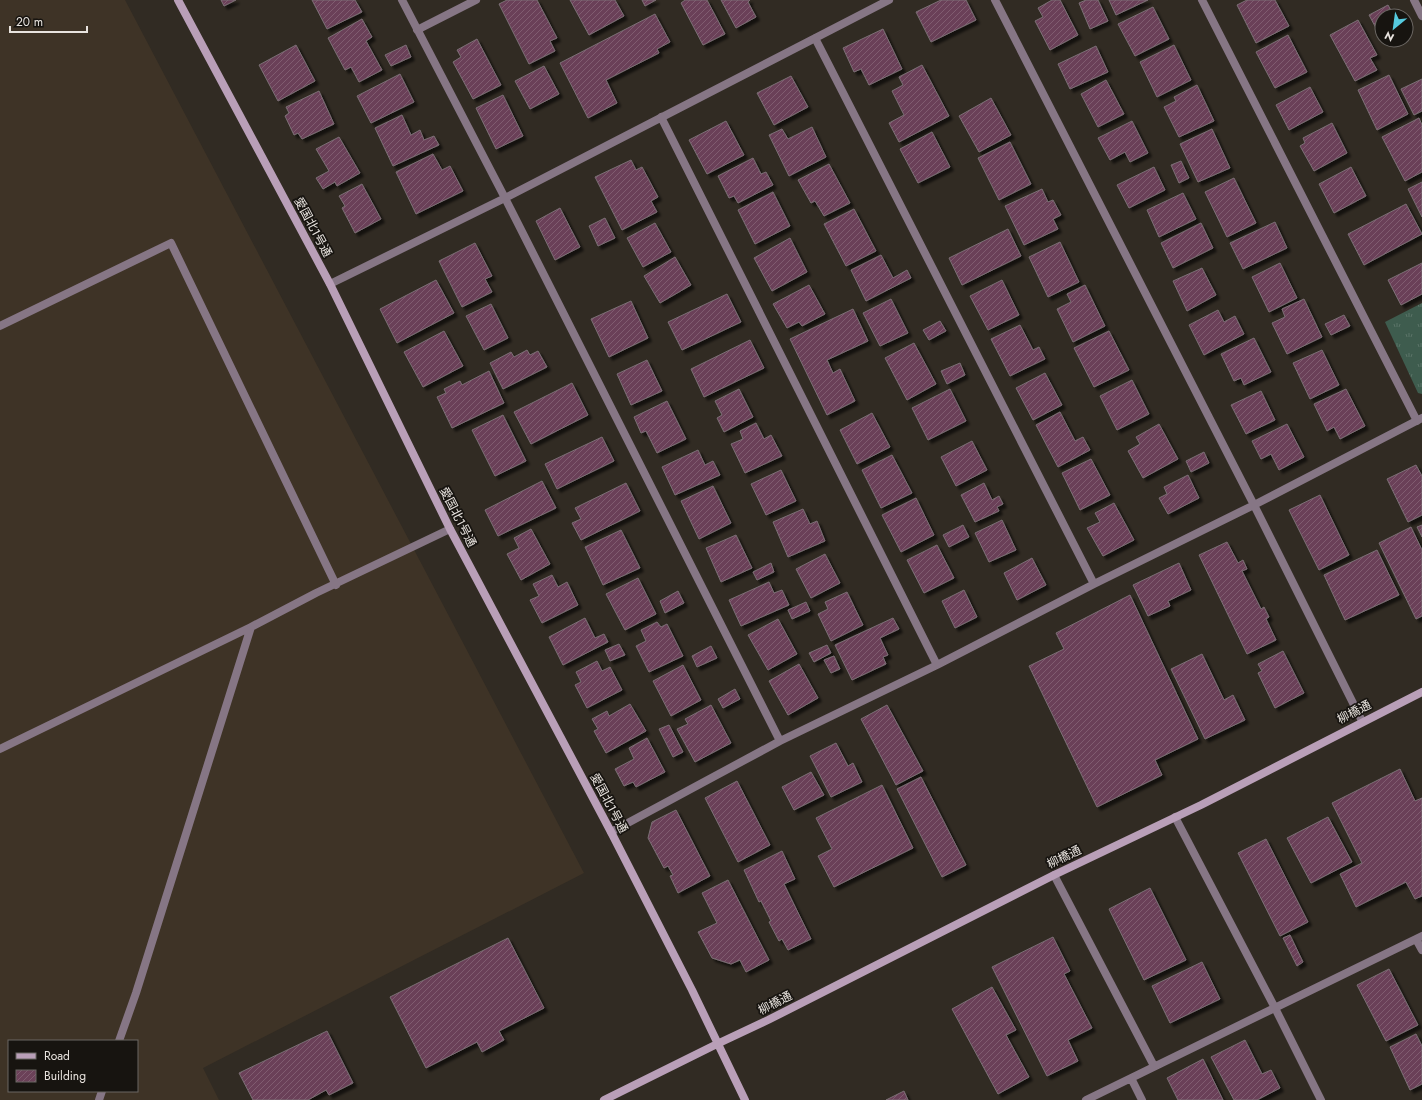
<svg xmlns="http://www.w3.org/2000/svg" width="1422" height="1100" viewBox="0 0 1422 1100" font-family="Jost,'Noto Sans JP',sans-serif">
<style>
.built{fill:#3e3326;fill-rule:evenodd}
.grass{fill:url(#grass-tufts)}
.building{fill:url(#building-hatch);stroke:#7b6f75;filter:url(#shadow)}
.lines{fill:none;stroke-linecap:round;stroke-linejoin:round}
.street{stroke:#867685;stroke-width:8}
.secondary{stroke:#b99fb8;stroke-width:8}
.labels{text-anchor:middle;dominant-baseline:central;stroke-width:3.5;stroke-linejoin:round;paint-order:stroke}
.street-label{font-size:12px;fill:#e9e4df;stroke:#171410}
</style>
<defs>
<pattern id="grass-tufts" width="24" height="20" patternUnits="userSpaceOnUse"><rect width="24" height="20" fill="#3e5c4e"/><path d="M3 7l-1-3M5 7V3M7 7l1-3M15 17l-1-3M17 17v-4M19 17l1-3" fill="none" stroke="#5a7367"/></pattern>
<pattern id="building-hatch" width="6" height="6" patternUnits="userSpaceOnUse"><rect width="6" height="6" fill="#6b4158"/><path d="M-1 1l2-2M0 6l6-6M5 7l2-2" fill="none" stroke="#805c70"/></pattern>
<filter id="shadow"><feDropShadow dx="3.5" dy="3.5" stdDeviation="1" flood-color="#0009"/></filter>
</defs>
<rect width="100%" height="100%" fill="#312b23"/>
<path class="built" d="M 0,0 L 125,0 L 584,873 L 203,1068 L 219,1100 L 0,1100 ZM 9,1041 L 137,1041 L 137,1091 L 9,1091 Z"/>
<path class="grass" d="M 1422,303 L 1422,394 L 1418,393 L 1385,322 Z"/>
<path class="building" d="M 221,0 L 236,0 L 224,6 Z
M 312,0 L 355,0 L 362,12 L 327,29 Z
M 507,0 L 537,0 L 557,38 L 550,41 L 555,51 L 529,64 L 499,4 Z
M 570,0 L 615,0 L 624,16 L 589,35 Z
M 642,0 L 656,0 L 645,6 Z
M 685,0 L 707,0 L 725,34 L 703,45 L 681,3 Z
M 721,0 L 750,0 L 748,2 L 756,17 L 736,28 Z
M 941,0 L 966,0 L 976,20 L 931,42 L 916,12 Z
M 1052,0 L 1060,0 L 1078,35 L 1050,50 L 1035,21 L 1043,17 L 1038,8 Z
M 1086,0 L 1098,0 L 1108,21 L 1090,29 L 1079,3 Z
M 1109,0 L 1148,0 L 1116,15 Z
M 1247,0 L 1275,0 L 1289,26 L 1256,43 L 1237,5 Z
M 1388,5 L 1394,16 L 1382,16 L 1382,25 L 1376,28 L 1369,15 Z
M 1153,7 L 1169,39 L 1135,56 L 1118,24 Z
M 655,14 L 670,42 L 657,49 L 659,53 L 606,80 L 617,103 L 588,118 L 560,63 Z
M 362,19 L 372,37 L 366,41 L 382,70 L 359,82 L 351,67 L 345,70 L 328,38 Z
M 1358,20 L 1377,55 L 1370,58 L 1377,70 L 1355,81 L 1330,35 Z
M 883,29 L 902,69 L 869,85 L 861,69 L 854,72 L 843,48 Z
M 1288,35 L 1307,72 L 1275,88 L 1256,52 Z
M 477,39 L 501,85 L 473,99 L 453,62 L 461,57 L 457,50 Z
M 296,45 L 315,81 L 278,101 L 259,65 Z
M 406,45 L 411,57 L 391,66 L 385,55 Z
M 1174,45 L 1191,80 L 1157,97 L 1140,62 Z
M 1096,46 L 1108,72 L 1070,89 L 1058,64 Z
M 922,65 L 949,116 L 899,142 L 889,123 L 904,115 L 892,91 L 903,85 L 899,77 Z
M 544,66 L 559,94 L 530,109 L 515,81 Z
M 400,74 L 414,102 L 371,123 L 357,96 Z
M 1389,75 L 1408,114 L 1377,130 L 1358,90 Z
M 791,76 L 808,107 L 774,125 L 757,93 Z
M 1422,79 L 1422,111 L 1414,115 L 1401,89 Z
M 1106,80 L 1124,114 L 1098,127 L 1081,94 Z
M 1197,85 L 1214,121 L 1179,137 L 1164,107 L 1176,101 L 1174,97 Z
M 1310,87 L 1323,112 L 1289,130 L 1276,105 Z
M 319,91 L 334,124 L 302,139 L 298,133 L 294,135 L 285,116 L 289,113 L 286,107 Z
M 503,95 L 523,136 L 496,149 L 476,108 Z
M 991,98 L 1011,135 L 979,152 L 959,116 Z
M 402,115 L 411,135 L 420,130 L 424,140 L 434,136 L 439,145 L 393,166 L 375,128 Z
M 1419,118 L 1422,125 L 1422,172 L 1405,181 L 1382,137 Z
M 726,121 L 744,155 L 707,174 L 689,140 Z
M 1132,121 L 1148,153 L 1130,162 L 1125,152 L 1110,160 L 1098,138 Z
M 1332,123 L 1347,153 L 1314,171 L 1300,146 L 1305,143 L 1303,138 Z
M 812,127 L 826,157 L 789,176 L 769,135 L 782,129 L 788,139 Z
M 1212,129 L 1230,168 L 1198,182 L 1180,144 Z
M 932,132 L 950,167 L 918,183 L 900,149 Z
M 339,137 L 360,173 L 337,186 L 335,182 L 323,189 L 316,178 L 329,171 L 316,149 Z
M 1010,142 L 1031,184 L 999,200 L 978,158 Z
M 433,154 L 442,170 L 450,166 L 463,191 L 416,214 L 396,172 Z
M 753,158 L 761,174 L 766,172 L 773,185 L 738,203 L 734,196 L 729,198 L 718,176 Z
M 631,160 L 636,170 L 642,167 L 658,197 L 651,201 L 657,212 L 622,230 L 595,177 Z
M 1181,161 L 1189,178 L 1179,183 L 1171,165 Z
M 829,164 L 850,203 L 824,216 L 815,201 L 811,203 L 798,180 Z
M 1154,167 L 1165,190 L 1129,208 L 1117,185 Z
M 1351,167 L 1366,196 L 1334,213 L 1319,184 Z
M 1234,178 L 1256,223 L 1227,237 L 1205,192 Z
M 1422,182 L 1422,217 L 1408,189 Z
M 362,184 L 381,219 L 355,233 L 342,208 L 345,206 L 339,196 Z
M 1042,189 L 1048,202 L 1053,200 L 1061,215 L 1053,219 L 1058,229 L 1024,245 L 1005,206 Z
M 773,192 L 790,226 L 755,244 L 738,210 Z
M 1183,193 L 1196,219 L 1159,237 L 1147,210 Z
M 1406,204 L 1422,234 L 1364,265 L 1348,234 Z
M 560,208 L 580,247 L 555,260 L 536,221 Z
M 854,209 L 876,251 L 846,266 L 824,224 Z
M 605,218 L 615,238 L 598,246 L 589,226 Z
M 1275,222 L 1287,248 L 1243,269 L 1230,243 Z
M 655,223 L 671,252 L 643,267 L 627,238 Z
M 1201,223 L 1213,248 L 1173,268 L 1161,243 Z
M 1008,229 L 1021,256 L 962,285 L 949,258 Z
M 790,238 L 807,272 L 772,291 L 754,258 Z
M 1060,242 L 1079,282 L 1048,297 L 1029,257 Z
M 475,243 L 492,276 L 485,279 L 492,292 L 462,307 L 439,261 Z
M 881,255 L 893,278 L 907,270 L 911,278 L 866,301 L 851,270 Z
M 675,257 L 691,285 L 660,303 L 644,276 Z
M 1280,263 L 1297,298 L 1269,312 L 1252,277 Z
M 1422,263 L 1422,294 L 1401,305 L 1388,280 Z
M 1202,268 L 1216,295 L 1187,311 L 1173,281 Z
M 436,280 L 454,313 L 397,343 L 380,309 Z
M 1002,280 L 1019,315 L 988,330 L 970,296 Z
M 809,285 L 825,314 L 802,326 L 799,322 L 787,328 L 773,304 Z
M 1085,285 L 1105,326 L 1073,342 L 1057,309 L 1071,302 L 1067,294 Z
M 727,294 L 741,322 L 682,350 L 668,322 Z
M 891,299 L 908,333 L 880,346 L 863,313 Z
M 1304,299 L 1322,337 L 1287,354 L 1272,323 L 1285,317 L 1282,309 Z
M 631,301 L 648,338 L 609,357 L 591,319 Z
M 491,304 L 508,338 L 484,350 L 466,316 Z
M 853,309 L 868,341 L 827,360 L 833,373 L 840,369 L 855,401 L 827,415 L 790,339 Z
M 1218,310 L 1224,322 L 1235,316 L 1244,334 L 1204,355 L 1189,325 Z
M 1344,315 L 1350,326 L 1331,335 L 1325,324 Z
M 940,321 L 946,331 L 929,340 L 923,330 Z
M 1020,325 L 1033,350 L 1039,347 L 1045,359 L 1010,376 L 991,339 Z
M 444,331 L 463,366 L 423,387 L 404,352 Z
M 1109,331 L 1129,370 L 1094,387 L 1074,348 Z
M 1254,338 L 1271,372 L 1244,385 L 1241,378 L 1234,381 L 1221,354 Z
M 750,340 L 764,368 L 704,397 L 691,369 Z
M 914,343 L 936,384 L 907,400 L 885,358 Z
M 527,350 L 530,355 L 538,351 L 547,367 L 503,389 L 490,363 L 511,352 L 514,357 Z
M 1322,350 L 1339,385 L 1310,399 L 1293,363 Z
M 647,360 L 662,391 L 631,405 L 617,374 Z
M 960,363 L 965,375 L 947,384 L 941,371 Z
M 489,371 L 504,403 L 452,428 L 437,397 L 446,393 L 444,389 L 460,381 L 462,385 Z
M 1045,373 L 1062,405 L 1033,420 L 1016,388 Z
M 1132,380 L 1149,414 L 1117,430 L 1100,396 Z
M 572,383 L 588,415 L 531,444 L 514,412 Z
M 739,389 L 753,417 L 724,432 L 717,418 L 722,415 L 715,401 Z
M 950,389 L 966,421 L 928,440 L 912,408 Z
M 1346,389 L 1365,426 L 1340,439 L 1334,427 L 1327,431 L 1314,404 Z
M 1261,391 L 1275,420 L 1246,434 L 1231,405 Z
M 667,401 L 686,439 L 657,453 L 646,431 L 641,433 L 634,417 Z
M 1060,412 L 1075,441 L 1083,437 L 1090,450 L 1058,467 L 1036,425 Z
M 872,413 L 890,447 L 857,464 L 840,430 Z
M 503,415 L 526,461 L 495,476 L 472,430 Z
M 756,423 L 764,439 L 771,435 L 782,456 L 745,473 L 731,444 L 743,439 L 740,431 Z
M 1159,424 L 1178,459 L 1143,478 L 1128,451 L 1140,444 L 1136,437 Z
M 1287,424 L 1304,457 L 1279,470 L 1271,454 L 1261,459 L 1252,441 Z
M 602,437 L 614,461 L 557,489 L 545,464 Z
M 972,441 L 987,470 L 956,486 L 941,457 Z
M 698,450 L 705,465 L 713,461 L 720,475 L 675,495 L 662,467 Z
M 1204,452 L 1209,463 L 1191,472 L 1186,461 Z
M 892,455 L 912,493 L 881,508 L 862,470 Z
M 1091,459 L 1110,495 L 1080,510 L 1062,473 Z
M 1416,465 L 1422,476 L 1422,515 L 1408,522 L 1387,479 Z
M 781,470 L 796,501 L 766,515 L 751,484 Z
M 1188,475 L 1199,498 L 1168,514 L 1159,498 L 1167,494 L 1164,487 Z
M 542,481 L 556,508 L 498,536 L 485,510 Z
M 626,483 L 640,511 L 581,540 L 572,523 L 581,519 L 575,508 Z
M 984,483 L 992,500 L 999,496 L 1003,504 L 997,507 L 999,511 L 975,522 L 961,495 Z
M 713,486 L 731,523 L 699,539 L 681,501 Z
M 1320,495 L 1349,555 L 1319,570 L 1289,510 Z
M 916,498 L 934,535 L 901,552 L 882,515 Z
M 1114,503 L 1134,540 L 1103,556 L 1087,528 L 1100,522 L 1095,513 Z
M 803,509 L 810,524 L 817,521 L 825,541 L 788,557 L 773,522 Z
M 1002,520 L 1016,550 L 989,562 L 975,533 Z
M 963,525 L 969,537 L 949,547 L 943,535 Z
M 1422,525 L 1422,537 L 1417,527 Z
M 1411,527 L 1422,550 L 1422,616 L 1416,619 L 1379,543 Z
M 531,529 L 550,564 L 521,580 L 507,554 L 519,548 L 514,538 Z
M 621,530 L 640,568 L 603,585 L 585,547 Z
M 736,535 L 752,568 L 721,582 L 706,548 Z
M 1227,542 L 1238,563 L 1243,560 L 1247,569 L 1242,571 L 1261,609 L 1264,607 L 1269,617 L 1266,619 L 1276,640 L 1247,654 L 1199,555 Z
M 937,545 L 954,578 L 924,593 L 907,560 Z
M 1377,550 L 1399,595 L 1345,620 L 1324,575 Z
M 825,554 L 840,583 L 811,598 L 796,569 Z
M 1032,558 L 1046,585 L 1017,600 L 1004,573 Z
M 771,563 L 774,572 L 757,580 L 753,572 Z
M 1179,563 L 1191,590 L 1168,601 L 1170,606 L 1148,616 L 1133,585 Z
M 552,575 L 558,587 L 567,582 L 578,605 L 542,623 L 530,600 L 539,596 L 533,584 Z
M 638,578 L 656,614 L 625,630 L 606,594 Z
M 769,582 L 774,593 L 782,590 L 789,605 L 741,626 L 729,600 Z
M 964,590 L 977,617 L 955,628 L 942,601 Z
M 678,591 L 684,603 L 665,613 L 660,601 Z
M 847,592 L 863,625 L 831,641 L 818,614 L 828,609 L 825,602 Z
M 1130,595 L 1198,739 L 1155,760 L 1162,775 L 1097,807 L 1029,666 L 1064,649 L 1056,633 Z
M 806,602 L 810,611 L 792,619 L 788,610 Z
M 585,618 L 595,638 L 604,634 L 608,642 L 563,665 L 549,637 Z
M 893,618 L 899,629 L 880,638 L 888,655 L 883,657 L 886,664 L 852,680 L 835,645 Z
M 778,619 L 797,654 L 768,670 L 748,635 Z
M 657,622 L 661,627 L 667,624 L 683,656 L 649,672 L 636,646 L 646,641 L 641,630 Z
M 619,644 L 625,655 L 610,661 L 605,650 Z
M 827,645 L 831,653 L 814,662 L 809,653 Z
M 711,646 L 717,658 L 697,667 L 692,656 Z
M 1283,651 L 1304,693 L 1275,708 L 1258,673 L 1262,671 L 1258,664 Z
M 1202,654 L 1224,700 L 1233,695 L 1245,720 L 1205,739 L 1171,669 Z
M 834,656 L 840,669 L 831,673 L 824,660 Z
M 597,661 L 602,671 L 610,667 L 622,690 L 587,708 L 575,685 L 581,682 L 576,672 Z
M 799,664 L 818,698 L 788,715 L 769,681 Z
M 683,665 L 701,700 L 671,716 L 653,681 Z
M 735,689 L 740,699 L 723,708 L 718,699 Z
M 630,704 L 646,731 L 606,753 L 594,731 L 598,729 L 592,719 L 607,711 L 609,716 Z
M 711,705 L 731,743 L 695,762 L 677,729 L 688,724 L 685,719 Z
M 887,705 L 923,771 L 896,785 L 861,719 Z
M 669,725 L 683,752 L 673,757 L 659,729 Z
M 647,738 L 665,772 L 636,787 L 633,782 L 624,786 L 615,769 L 634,759 L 629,748 Z
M 836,743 L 848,766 L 853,763 L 862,782 L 831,797 L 810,756 Z
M 1400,769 L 1415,801 L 1422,798 L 1422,896 L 1415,899 L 1406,882 L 1356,907 L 1340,874 L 1362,863 L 1332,803 Z
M 811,772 L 824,795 L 794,810 L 782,787 Z
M 921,777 L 966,865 L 942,877 L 897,789 Z
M 737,781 L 770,845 L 738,862 L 705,798 Z
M 882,785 L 913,848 L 834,887 L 818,856 L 832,849 L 816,818 Z
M 676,810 L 710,876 L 678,893 L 670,876 L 673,875 L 668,866 L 664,868 L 648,838 L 652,822 Z
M 1328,817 L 1352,862 L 1311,883 L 1287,838 Z
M 1266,839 L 1308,922 L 1280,936 L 1238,853 Z
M 782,851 L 795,879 L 784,884 L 811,939 L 788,950 L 782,939 L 779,941 L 769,922 L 771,921 L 761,901 L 759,902 L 744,870 Z
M 728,880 L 769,960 L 746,972 L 740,960 L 731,964 L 712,958 L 698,932 L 717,923 L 702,893 Z
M 1150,888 L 1186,960 L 1144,980 L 1109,909 Z
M 1290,935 L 1303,962 L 1297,966 L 1283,938 Z
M 1053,937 L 1070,971 L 1064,974 L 1092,1028 L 1068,1040 L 1078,1061 L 1047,1076 L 992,967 Z
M 508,938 L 544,1008 L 499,1031 L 504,1040 L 482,1052 L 477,1042 L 426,1068 L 390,997 Z
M 1202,962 L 1220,999 L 1170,1023 L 1152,986 Z
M 1389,969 L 1418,1025 L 1386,1041 L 1357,985 Z
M 992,987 L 1016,1030 L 1006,1035 L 1029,1077 L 998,1094 L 952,1009 Z
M 327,1031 L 353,1083 L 329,1095 L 326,1090 L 308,1100 L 253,1100 L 239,1073 Z
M 1416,1034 L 1422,1046 L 1422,1084 L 1410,1090 L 1390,1047 Z
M 1245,1040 L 1262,1074 L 1271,1070 L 1280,1088 L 1257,1100 L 1234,1100 L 1211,1057 Z
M 1203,1059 L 1223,1100 L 1178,1100 L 1167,1078 Z
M 904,1091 L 908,1100 L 886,1100 Z"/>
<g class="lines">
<path class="street" d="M 402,0 L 505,198 L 780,741
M 995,0 L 1254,505 L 1362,721
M 1202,0 L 1417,421
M 1414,0 L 1422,16
M 417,30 L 476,0
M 815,38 L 1094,584
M 661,117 L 937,665
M 330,284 L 505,198 L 889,0
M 0,326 L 171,243 L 336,585
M 0,749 L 251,627
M 1175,817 L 1275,1008 L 1321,1100
M 611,832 L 780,741 L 937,665 L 1094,584 L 1254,505 L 1422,418
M 1054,875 L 1154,1066
M 1416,939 L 1422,950
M 119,1041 L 136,993 L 251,627 L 316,593 L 450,529
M 1131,1078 L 1142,1100
M 99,1100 L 102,1091
M 1086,1100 L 1422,936"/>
<path class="secondary" d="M 178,0 L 330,284 L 450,529 L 611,832 L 692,990 L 745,1100
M 604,1100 L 717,1044 L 768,1020 L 1054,875 L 1201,805 L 1422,692"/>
</g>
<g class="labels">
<g class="street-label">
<text transform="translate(313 227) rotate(62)">愛国北1号通</text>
<text transform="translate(458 517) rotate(63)">愛国北1号通</text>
<text transform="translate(1354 712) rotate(-27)">柳橋通</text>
<text transform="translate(609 803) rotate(62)">愛国北1号通</text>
<text transform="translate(1064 857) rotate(-26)">柳橋通</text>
<text transform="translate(775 1003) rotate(-27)">柳橋通</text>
</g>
</g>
<rect x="8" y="1040" width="130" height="52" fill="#171410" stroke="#6b6763"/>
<rect x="16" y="1053" width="20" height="6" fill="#b99fb8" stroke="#6b6763"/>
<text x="44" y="1060" font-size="12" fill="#e9e4df">Road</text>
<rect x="16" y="1070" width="20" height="12" fill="url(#building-hatch)" stroke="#6b6763"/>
<text x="44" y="1080" font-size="12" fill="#e9e4df">Building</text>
<g transform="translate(1394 28) rotate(209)"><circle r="19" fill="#171410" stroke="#6b6763"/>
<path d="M0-3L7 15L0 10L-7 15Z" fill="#55cadf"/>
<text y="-6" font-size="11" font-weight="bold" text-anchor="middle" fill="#e9e4df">N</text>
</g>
<path d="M10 26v6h77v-6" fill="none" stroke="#e9e4df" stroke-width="2"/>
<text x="16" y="26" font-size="12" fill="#e9e4df" stroke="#171410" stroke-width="3" paint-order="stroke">20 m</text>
</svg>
